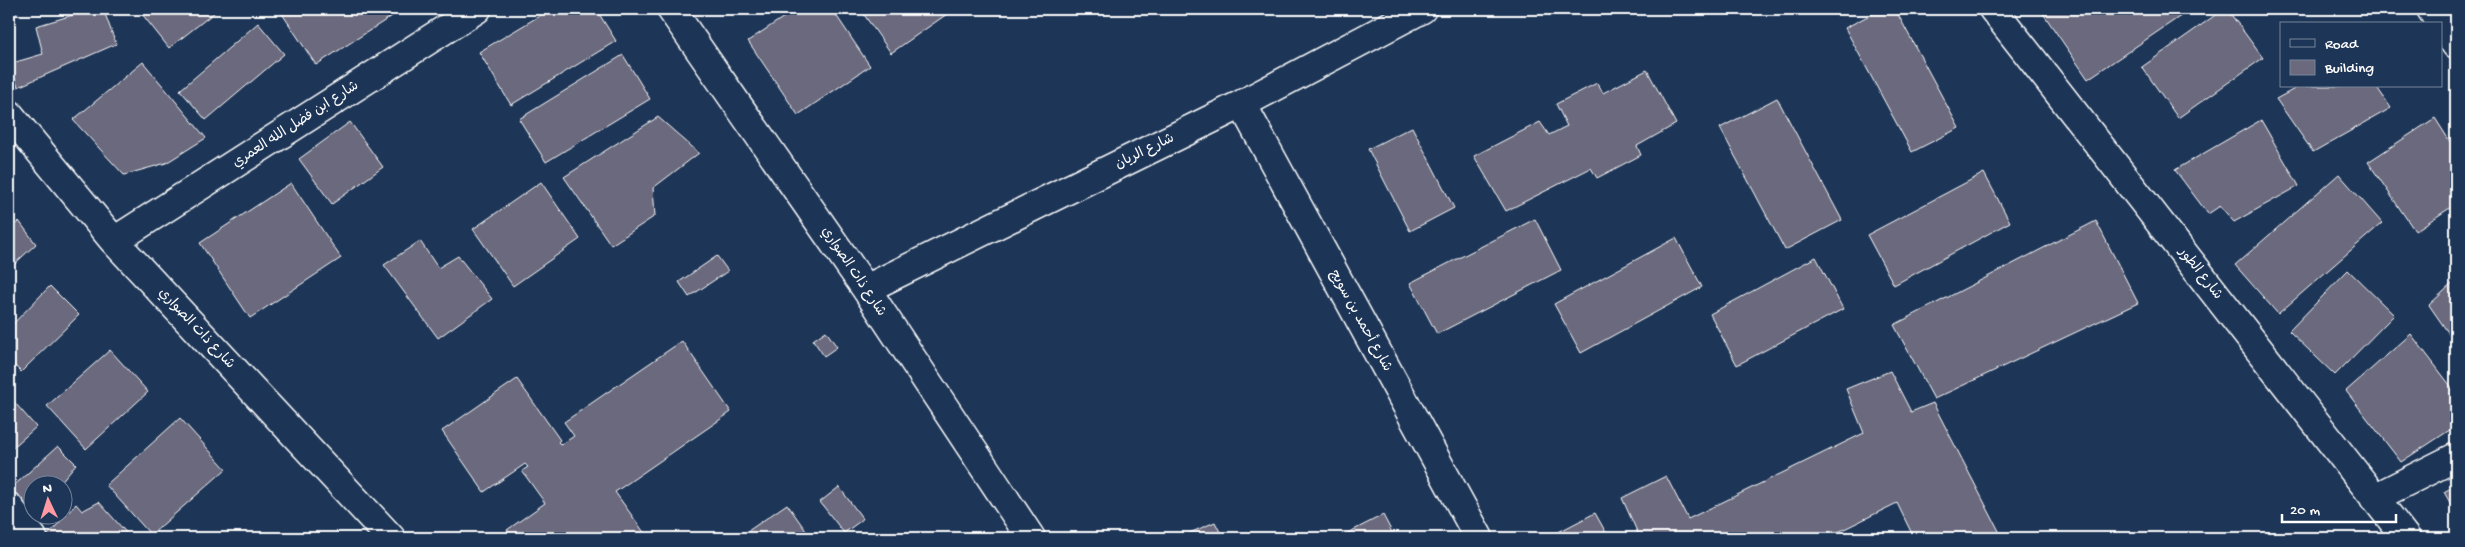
<svg xmlns="http://www.w3.org/2000/svg" width="2465" height="547" viewBox="0 0 2465 547" font-family="'Gochi Hand','Playpen Sans Arabic',sans-serif">
<style>
.building{fill:#6a697d;stroke:#fff}
.lines{fill:none;stroke-linecap:round;stroke-linejoin:round}
.minor-casing{stroke:#fff;stroke-width:31}
.minor{stroke:#1d3557;stroke-width:28}
.labels{text-anchor:middle;dominant-baseline:central;stroke-width:4.5;stroke-linejoin:round;paint-order:stroke}
.street-label{font-size:14px;fill:#fff;stroke:#1d3557}
</style>
<rect width="100%" height="100%" fill="#1d3557"/>
<filter id="ink" filterUnits="userSpaceOnUse"><feTurbulence type="fractalNoise" baseFrequency=".02" numOctaves="2"/><feDisplacementMap in="SourceGraphic" scale="10" xChannelSelector="R" yChannelSelector="G"/><feConvolveMatrix kernelMatrix="1 2 1 2 8 2 1 2 1" color-interpolation-filters="sRGB"/></filter>
<g filter="url(#ink)">
<path class="building" d="M 9,9 L 21,9 L 9,19 Z
M 72,9 L 104,11 L 116,44 L 18,87 L 9,64 L 43,54 L 36,26 L 73,15 Z
M 138,9 L 219,9 L 169,48 Z
M 279,9 L 403,9 L 316,65 Z
M 551,9 L 596,9 L 616,41 L 511,105 L 479,52 Z
M 796,9 L 832,9 L 870,66 L 798,115 L 748,41 Z
M 860,9 L 943,9 L 947,14 L 891,53 Z
M 1881,9 L 1895,9 L 1959,128 L 1912,152 L 1845,28 Z
M 2040,9 L 2191,9 L 2088,79 Z
M 2224,9 L 2227,9 L 2263,58 L 2178,118 L 2142,67 Z
M 258,23 L 284,54 L 206,120 L 180,90 Z
M 623,55 L 650,99 L 546,162 L 519,119 Z
M 143,62 L 206,138 L 166,163 L 124,175 L 73,120 Z
M 1647,70 L 1676,124 L 1637,146 L 1641,155 L 1597,178 L 1591,168 L 1506,211 L 1474,156 L 1540,122 L 1549,135 L 1567,126 L 1556,104 L 1597,83 L 1603,93 Z
M 2300,86 L 2376,86 L 2391,108 L 2313,152 L 2276,99 Z
M 1777,98 L 1842,220 L 1785,250 L 1720,128 Z
M 658,117 L 699,153 L 653,188 L 655,216 L 611,245 L 564,177 Z
M 2435,118 L 2456,151 L 2456,204 L 2415,231 L 2368,162 Z
M 2261,120 L 2299,186 L 2234,222 L 2220,206 L 2208,214 L 2175,170 Z
M 350,122 L 383,167 L 332,204 L 299,159 Z
M 1412,127 L 1454,208 L 1410,231 L 1368,149 Z
M 1984,173 L 2010,222 L 1894,285 L 1867,235 Z
M 2339,174 L 2382,223 L 2278,314 L 2235,265 Z
M 541,182 L 580,239 L 513,286 L 473,229 Z
M 291,183 L 341,258 L 250,318 L 200,243 Z
M 1535,219 L 1561,270 L 1437,334 L 1410,283 Z
M 19,221 L 36,244 L 9,269 L 9,230 Z
M 2096,221 L 2138,303 L 1934,399 L 1894,325 Z
M 1676,238 L 1702,287 L 1581,353 L 1554,304 Z
M 420,241 L 438,268 L 458,256 L 492,299 L 438,338 L 384,265 Z
M 717,256 L 728,271 L 689,297 L 679,282 Z
M 1816,257 L 1843,309 L 1737,365 L 1710,314 Z
M 2348,270 L 2394,315 L 2335,375 L 2289,331 Z
M 2456,280 L 2456,344 L 2429,305 Z
M 50,286 L 79,315 L 21,372 L 9,360 L 9,328 Z
M 826,331 L 837,347 L 824,356 L 813,340 Z
M 2411,334 L 2456,393 L 2456,426 L 2401,462 L 2346,391 Z
M 682,341 L 731,412 L 615,492 L 648,538 L 513,538 L 507,530 L 545,503 L 522,471 L 528,467 L 525,464 L 484,492 L 442,431 L 517,379 L 560,440 L 558,442 L 561,445 L 574,436 L 564,422 Z
M 110,350 L 148,392 L 86,449 L 47,406 Z
M 1890,371 L 1911,412 L 1933,403 L 2000,533 L 1990,538 L 1914,538 L 1897,503 L 1826,538 L 1640,538 L 1622,498 L 1666,476 L 1688,519 L 1864,433 L 1846,389 Z
M 9,396 L 36,427 L 9,451 Z
M 180,418 L 226,469 L 151,535 L 106,485 Z
M 58,446 L 76,464 L 59,484 L 32,484 L 32,514 L 52,514 L 42,527 L 9,490 Z
M 2456,485 L 2456,513 L 2444,492 Z
M 839,487 L 863,519 L 844,533 L 820,502 Z
M 62,489 L 69,496 L 62,503 Z
M 99,502 L 131,538 L 51,538 L 48,535 L 76,504 L 82,511 Z
M 787,504 L 811,538 L 738,538 Z
M 1595,513 L 1609,538 L 1547,538 Z
M 1383,515 L 1395,538 L 1338,538 Z
M 1215,522 L 1223,538 L 1178,538 Z"/>
<g class="lines">
<g class="minor-casing">
<path id="minor" d="M 671,9 L 866,289 L 1031,538
M 1993,9 L 2406,538
M 2431,9 L 2456,45
M 1242,104 L 1479,538
M 9,114 L 114,241 L 391,538
M 114,241 L 477,9
M 866,289 L 1242,104 L 1422,9
M 2374,498 L 2456,457
M 9,507 L 33,538"/>
</g>
<use href="#minor" class="minor"/>
</g>
</g>
<g class="labels">
<g class="street-label">
<text transform="translate(296 125) rotate(-33)">شارع ابن فضل الله العمري</text>
<text transform="translate(1145 152) rotate(-26)">شارع الريان</text>
<text transform="translate(853 272) rotate(56)">شارع ذات الصواري</text>
<text transform="translate(2200 274) rotate(52)">شارع الطور</text>
<text transform="translate(1360 321) rotate(61)">شارع أحمد بن سويج</text>
<text transform="translate(196 329) rotate(47)">شارع ذات الصواري</text>
</g>
</g>
<rect width="2465" height="547" fill="none" stroke="#1d3557" stroke-width="30"/>
<rect x="15" y="15" width="2435" height="517" fill="none" stroke="#fff" stroke-width="2" filter="url(#ink)"/>
<rect x="2280" y="22" width="162" height="65" fill="#1d3557" stroke="#77869a"/>
<rect x="2290" y="39" width="25" height="8" fill="#1d3557" stroke="#77869a"/>
<text x="2325" y="48" font-size="15" fill="#ffffff">Road</text>
<rect x="2290" y="60" width="25" height="15" fill="#6a697d" stroke="#77869a"/>
<text x="2325" y="72" font-size="15" fill="#ffffff">Building</text>
<g transform="translate(48 500) rotate(356)"><circle r="24" fill="#1d3557" stroke="#77869a"/>
<path d="M0-4L9 19L0 12L-9 19Z" fill="#ff9aa2"/>
<text y="-8" font-size="14" font-weight="bold" text-anchor="middle" fill="#ffffff">N</text>
</g>
<path d="M2282 514v8h114v-8" fill="none" stroke="#ffffff" stroke-width="2.5"/>
<text x="2290" y="514" font-size="15" fill="#ffffff" stroke="#1d3557" stroke-width="4" paint-order="stroke">20 m</text>
</svg>
